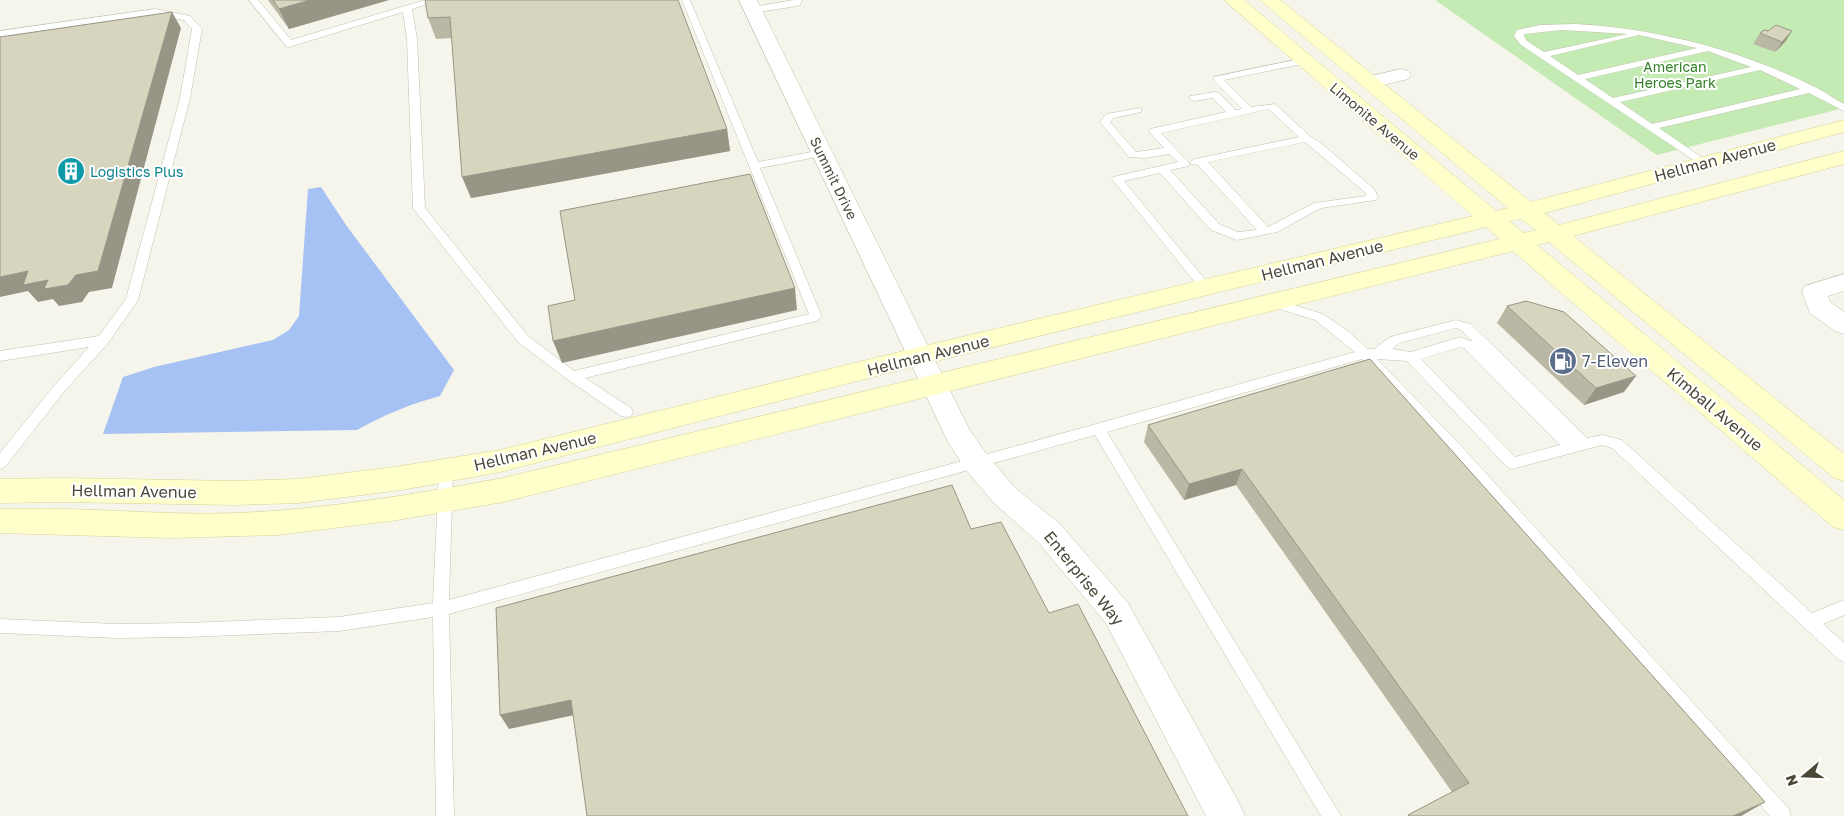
<svg xmlns="http://www.w3.org/2000/svg" width="1844" height="816" viewBox="0 0 1844 816" font-family="'Golos Text',sans-serif">
<style>
.green{fill:#c4ebb3}
.water{fill:#a6c1f4}
.lines{fill:none;stroke-linecap:round;stroke-linejoin:round}
.lane-casing{stroke:#c2c0ad;stroke-width:1}
.street-casing{stroke:#c2c0ad;stroke-width:1}
.secondary-casing{stroke:#d4d496;stroke-width:1}
.lane{fill:#fff;fill-rule:evenodd}
.street{fill:#fff;fill-rule:evenodd}
.secondary{fill:#ffc;fill-rule:evenodd}
.wall{fill:#bab7a4}
.shaded-wall{fill:#979586}
.building{fill:#d8d5bf;stroke:#979586}
.labels{text-anchor:middle;dominant-baseline:central;stroke-width:4;stroke-linejoin:round;paint-order:stroke}
.far-park-label{font-size:14px;fill:#338027;stroke:#fff}
.far-street-label{font-size:14px;fill:#4b4838;stroke:#fff}
.far-culture-label{font-size:14px;fill:#0d838f;stroke:#fff;text-anchor:start}
.street-label{font-size:16px;fill:#4b4838;stroke:#fff}
.service-label{font-size:16px;fill:#4e5e75;stroke:#fff;text-anchor:start}
</style>
<rect width="100%" height="100%" fill="#f6f5eb"/>
<path class="green" d="M 1435,0 L 1844,0 L 1844,108 L 1657,155 Z"/>
<path class="water" d="M 321,187 L 346,225 L 454,370 L 440,396 C 410,404 384,415 357,430 L 103,434 L 123,377 L 154,367 L 273,340 L 289,330 L 299,316 L 308,189 Z"/>
<g class="lines">
<g class="lane-casing">
<path id="lane" d="M 249,0 L 258,0 L 291,40 L 425,0 L 439,0 L 412,9 L 417,39 L 425,208 L 528,336 L 574,371 L 809,314 L 682,0 L 690,0 L 758,162 L 822,150 L 827,153 L 822,156 L 760,168 L 822,317 L 816,321 L 585,378 L 631,408 L 633,412 L 631,416 L 626,417 L 621,416 L 567,379 L 518,342 L 413,208 L 407,39 L 403,12 L 289,47 L 286,46 Z
M 794,0 L 802,0 L 800,5 L 797,6 L 753,13 L 749,10 L 753,7 Z
M 155,9 L 190,16 L 202,29 L 190,98 L 138,300 L 108,343 L 63,393 L 5,467 L 0,469 L 0,453 L 53,387 L 89,347 L 0,361 L 0,351 L 99,336 L 126,299 L 180,98 L 192,29 L 184,20 L 155,15 L 0,37 L 0,31 Z
M 1576,24 C 1660,29 1740,50 1815,87 C 1824,91 1834,99 1844,104 L 1844,111 L 1809,93 L 1659,128 L 1710,163 L 1709,165 L 1701,165 L 1521,45 L 1514,36 L 1517,30 L 1540,25 ZM 1562,30 L 1628,34 L 1544,52 L 1527,41 L 1524,36 L 1524,34 ZM 1639,35 L 1697,48 L 1578,75 L 1550,56 ZM 1708,51 L 1751,67 L 1613,98 L 1585,79 ZM 1760,70 L 1800,89 L 1652,124 L 1620,102 Z
M 1304,58 L 1309,61 L 1307,63 L 1224,80 L 1251,107 L 1275,104 L 1311,137 L 1321,143 L 1375,190 L 1378,198 L 1376,200 L 1321,208 L 1277,232 L 1237,240 L 1211,230 L 1160,173 L 1124,181 L 1212,288 L 1206,292 L 1202,291 L 1112,179 L 1113,177 L 1178,162 L 1169,154 L 1145,158 L 1129,157 L 1100,122 L 1106,114 L 1141,108 L 1141,112 L 1114,118 L 1110,122 L 1136,152 L 1164,148 L 1150,133 L 1149,131 L 1150,129 L 1226,112 L 1213,98 L 1194,101 L 1189,98 L 1190,96 L 1215,92 L 1219,93 L 1235,110 L 1242,109 L 1214,81 L 1214,77 ZM 1269,109 L 1299,137 L 1195,159 L 1190,162 L 1191,164 L 1198,165 L 1257,230 L 1238,232 L 1219,224 L 1170,170 L 1189,166 L 1190,164 L 1161,133 ZM 1305,142 L 1366,193 L 1366,196 L 1314,203 L 1268,227 L 1208,162 Z
M 1271,298 L 1323,314 L 1349,332 L 1368,349 L 1374,349 L 1390,337 L 1456,320 L 1471,324 L 1587,438 L 1602,435 L 1622,440 L 1812,613 L 1844,600 L 1844,615 L 1823,624 L 1844,643 L 1844,662 L 1838,659 L 1612,448 L 1602,445 L 1512,469 L 1507,467 L 1407,361 L 1377,359 L 1465,450 L 1789,809 L 1791,816 L 1770,816 L 1455,458 L 1362,359 L 1107,432 L 1341,816 L 1321,816 L 1095,435 L 449,614 L 454,816 L 436,816 L 433,617 L 339,631 L 186,637 L 117,638 L 0,633 L 0,619 L 117,624 L 186,623 L 339,617 L 433,603 L 439,470 L 441,466 L 446,464 L 451,466 L 453,470 L 449,600 L 977,457 L 1355,352 L 1315,320 L 1267,305 L 1265,302 ZM 1456,328 L 1461,330 L 1473,342 L 1460,337 L 1411,352 L 1392,349 L 1399,343 ZM 1460,347 L 1464,348 L 1560,445 L 1515,457 L 1421,359 Z"/>
</g>
<g class="street-casing">
<path id="street" d="M 739,0 L 757,0 L 969,429 L 987,455 L 1015,488 L 1060,524 L 1128,603 L 1239,803 L 1245,816 L 1206,816 L 1106,623 L 1038,542 L 995,504 L 967,471 L 948,442 Z
M 1401,69 L 1408,71 L 1411,75 L 1408,79 L 1370,88 L 1363,86 L 1360,82 L 1363,78 Z
M 1844,274 L 1844,291 L 1828,296 L 1830,302 L 1844,312 L 1844,334 L 1835,331 L 1810,313 L 1802,292 L 1805,286 Z"/>
</g>
<g class="secondary-casing">
<path id="secondary" d="M 1224,0 L 1244,0 L 1496,211 L 1508,208 L 1260,0 L 1280,0 L 1531,202 L 1844,120 L 1844,132 L 1544,213 L 1559,225 L 1844,151 L 1844,164 L 1573,236 L 1844,454 L 1844,481 L 1834,478 L 1549,242 L 1537,245 L 1844,500 L 1844,530 L 1833,527 L 1513,251 L 503,502 L 391,521 L 277,535 L 171,538 L 0,533 L 0,509 C 80,506 159,516 239,513 C 328,509 416,494 503,478 L 1500,239 L 1486,227 L 920,365 L 500,472 L 401,490 L 298,503 L 236,505 L 63,502 L 0,503 L 0,479 L 63,478 L 236,481 L 298,479 L 401,466 L 500,450 L 920,347 L 1473,216 ZM 1521,219 L 1536,230 L 1524,233 L 1509,221 Z"/>
</g>
<use href="#lane" class="lane"/>
<use href="#street" class="street"/>
<use href="#secondary" class="secondary"/>
</g>
<path class="wall" d="M 268,0 L 389,0 L 289,29 Z
M 425,0 L 727,129 L 730,151 L 471,198 L 452,38 L 436,39 L 428,18 Z
M 1760,33 L 1785,42 L 1775,52 L 1753,44 Z
M 1507,306 L 1624,392 L 1584,405 L 1497,323 Z
M 1370,359 L 1765,802 L 1741,816 L 1407,816 L 1452,792 L 1236,485 L 1184,500 L 1144,442 L 1148,425 Z"/>
<path class="shaded-wall" d="M 310,0 L 389,0 L 289,29 L 279,9 Z
M 172,12 L 181,28 L 112,288 L 89,292 L 82,302 L 59,306 L 53,299 L 38,302 L 28,291 L 0,297 L 0,277 L 28,271 L 48,280 Z
M 1792,31 L 1785,42 L 1775,52 L 1782,42 Z
M 727,129 L 730,151 L 471,198 L 462,177 Z
M 795,288 L 797,310 L 562,363 L 553,341 Z
M 1636,376 L 1624,392 L 1584,405 L 1596,388 Z
M 1242,469 L 1236,485 L 1184,500 L 1189,484 Z
M 571,700 L 579,714 L 509,729 L 500,715 Z
M 1765,802 L 1741,816 L 1733,816 Z"/>
<path class="building" d="M 273,0 L 310,0 L 279,9 Z
M 425,0 L 678,0 L 727,129 L 462,177 L 450,17 L 428,18 Z
M 172,12 L 98,271 L 76,275 L 68,285 L 44,289 L 48,280 L 23,285 L 28,271 L 0,277 L 0,37 Z
M 1776,25 L 1792,31 L 1782,42 L 1760,33 L 1764,30 L 1768,31 Z
M 750,174 L 795,288 L 553,341 L 548,306 L 575,300 L 560,211 Z
M 1526,301 L 1564,312 L 1636,376 L 1596,388 L 1507,306 Z
M 1370,359 L 1765,802 L 1733,816 L 1409,816 L 1408,815 L 1469,783 L 1242,469 L 1189,484 L 1148,425 Z
M 952,485 L 971,529 L 1001,522 L 1049,613 L 1078,604 L 1188,816 L 587,816 L 571,700 L 500,715 L 496,608 Z"/>
<defs>
<g id="building-disc" transform="scale(1.4375)"><circle r="9.5" fill="#0f9aa8" stroke="#fff"/><path d="M-4-6H4V6H1V3H-1V6H-4ZM-2.5-4.3h1.7v1.8h-1.7ZM.8-4.3h1.7v1.8H.8ZM-2.5-1h1.7V.8h-1.7ZM.8-1h1.7V.8H.8Z" fill="#fff"/></g>
<g id="fuel-disc" transform="scale(1.4375)"><circle r="9.5" fill="#5c6f8a" stroke="#fff"/><path d="M-5.5-6h7V0h2V4h1.3V-2.5L3-4.5l.8-.8L6-3V5H2.5V1h-1V6h-7ZM-4.2-4.7v3.2H.2V-4.7Z" fill="#fff"/></g>
</defs>
<g fill-rule="evenodd">
<use href="#building-disc" x="71" y="171"/>
<use href="#fuel-disc" x="1563" y="361"/>
</g>
<g class="labels">
<g class="far-park-label">
<text x="1675" y="66">American<tspan x="1675" dy="16">Heroes Park</tspan></text>
</g>
<g class="far-street-label">
<text transform="translate(1375 121) rotate(40)">Limonite Avenue</text>
<text transform="translate(834 178) rotate(64)">Summit Drive</text>
</g>
<g class="far-culture-label">
<text x="90" y="171">Logistics Plus</text>
</g>
<g class="street-label">
<text transform="translate(1715 160) rotate(-15)">Hellman Avenue</text>
<text transform="translate(1322 260) rotate(-14)">Hellman Avenue</text>
<text transform="translate(928 355) rotate(-14)">Hellman Avenue</text>
<text transform="translate(1715 409) rotate(40)">Kimball Avenue</text>
<text transform="translate(535 451) rotate(-13)">Hellman Avenue</text>
<text transform="translate(134 491) rotate(1)">Hellman Avenue</text>
<text transform="translate(1084 578) rotate(51)">Enterprise Way</text>
</g>
<g class="service-label">
<text x="1582" y="361">7-Eleven</text>
</g>
</g>
<g transform="translate(1804 776) rotate(251)" stroke="#ffffff" stroke-width="4" paint-order="stroke">
<path d="M0-4L9 19L0 12L-9 19Z" fill="#4b4838"/>
<text y="-8" font-size="14" font-weight="bold" text-anchor="middle" fill="#4b4838">N</text>
</g>
</svg>
